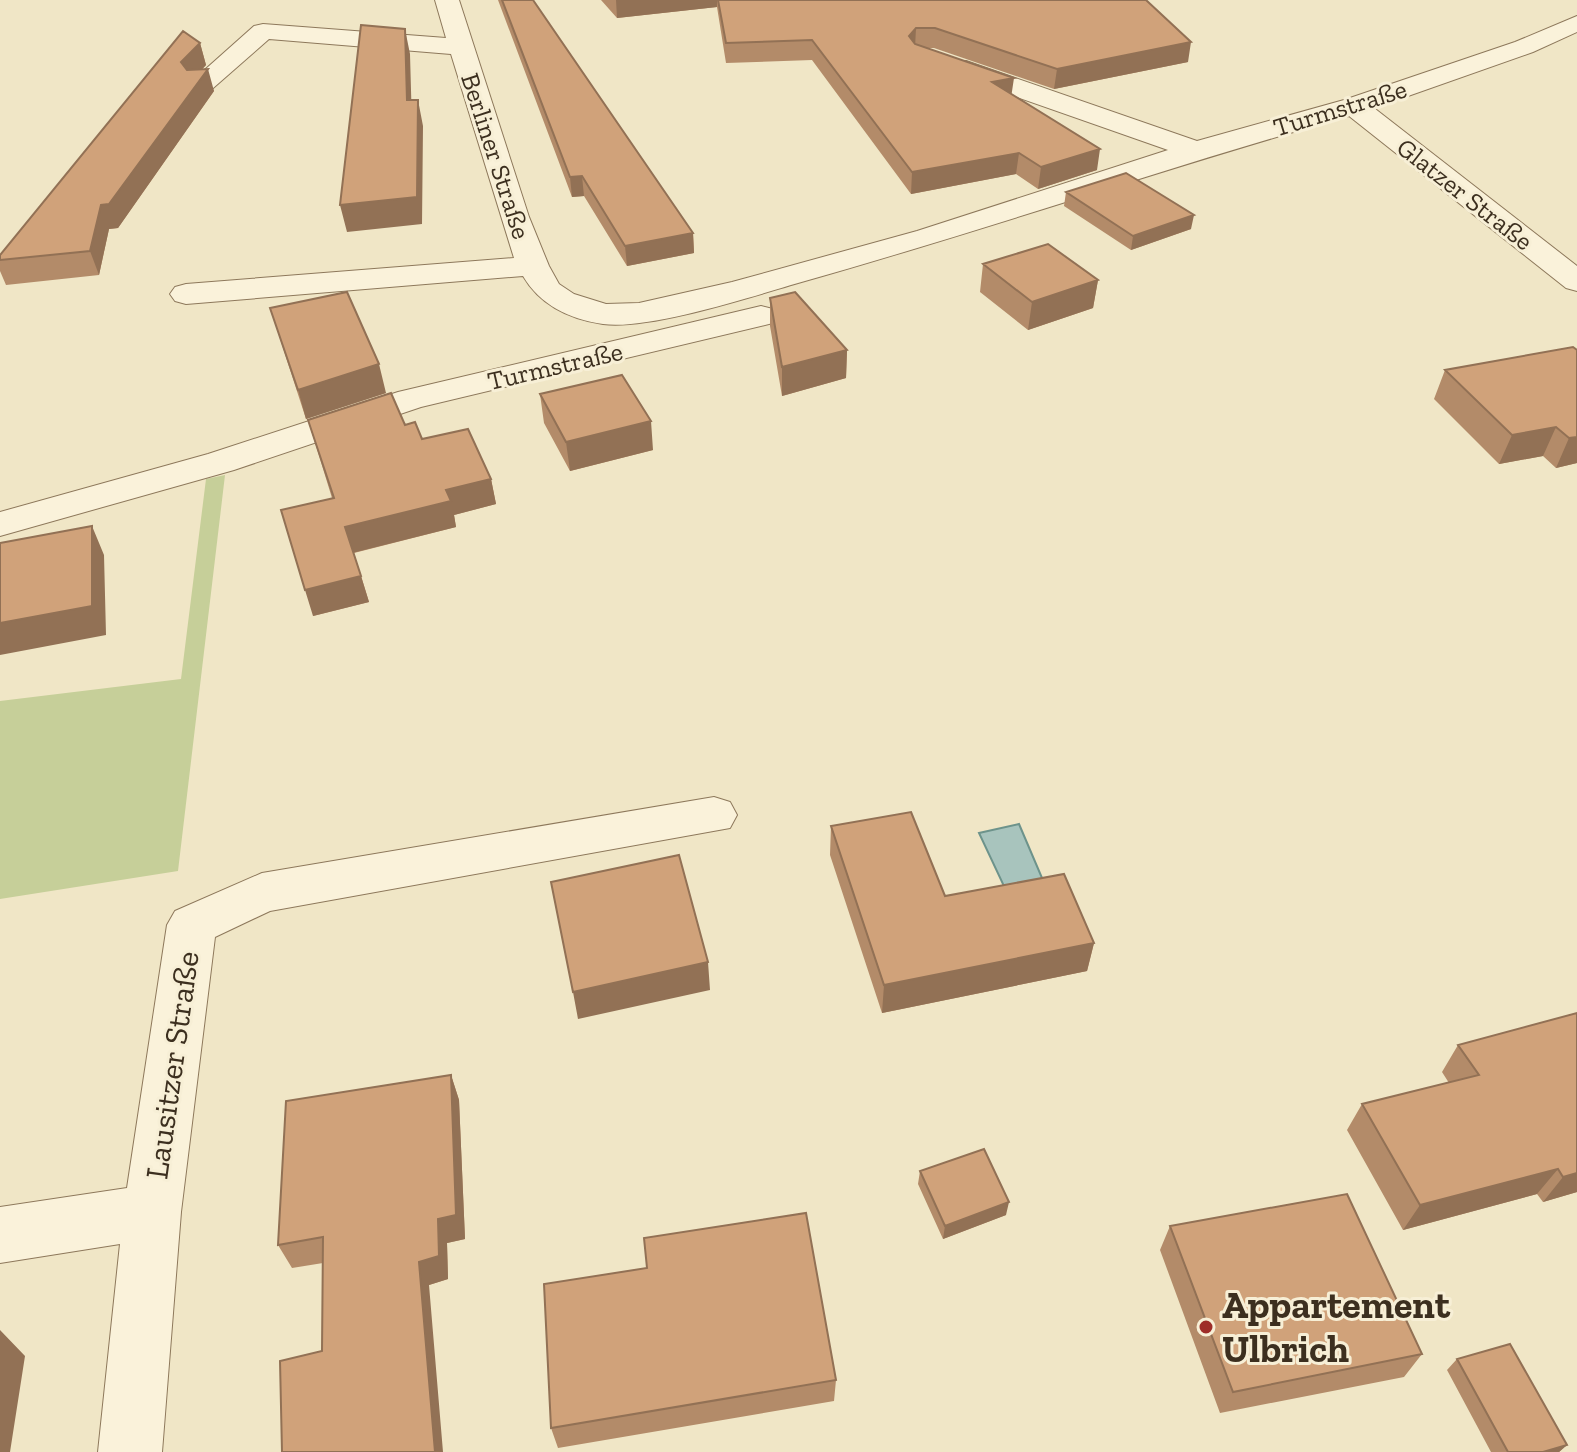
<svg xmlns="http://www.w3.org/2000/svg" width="1577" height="1452" viewBox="0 0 1577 1452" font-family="'Zilla Slab',serif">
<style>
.green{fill:#c6cf99}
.water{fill:#a8c4bd;stroke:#6d938b;stroke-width:2}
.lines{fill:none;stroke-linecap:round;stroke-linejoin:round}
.minor-casing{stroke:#8d785b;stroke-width:2}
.minor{fill:#faf2da;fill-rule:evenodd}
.wall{fill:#b38b69}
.shaded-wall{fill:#927155}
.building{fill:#d0a27a;stroke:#927155;stroke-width:2}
.poi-dot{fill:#9e2d28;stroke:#f7efd6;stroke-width:3}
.labels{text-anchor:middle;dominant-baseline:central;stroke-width:6;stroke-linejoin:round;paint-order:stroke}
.far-street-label{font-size:26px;fill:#3c2f1f;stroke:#f7efd6}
.street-label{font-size:32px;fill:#3c2f1f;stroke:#f7efd6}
.near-poi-label{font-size:38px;font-weight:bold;fill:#3c2f1f;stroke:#f7efd6;text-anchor:start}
</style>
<rect width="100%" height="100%" fill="#f0e6c6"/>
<path class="green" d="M 225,475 L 178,871 L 0,899 L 0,701 L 181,679 L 206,479 Z"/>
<path class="water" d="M 1019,824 L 1048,892 L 1010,899 L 979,833 Z"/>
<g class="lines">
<g class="minor-casing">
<path id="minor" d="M 435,0 L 459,0 L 529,217 L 549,266 L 559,284 L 574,294 L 606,304 L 639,303 L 732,282 L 917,231 L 1168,150 L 948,73 L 944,67 L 948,61 L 966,61 L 1197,141 L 1344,100 L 1515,42 L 1577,16 L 1577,32 L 1533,52 L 1374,108 L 1577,266 L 1577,291 L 1566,288 L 1349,116 C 1164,168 983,231 798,283 C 750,297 649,330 603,324 C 569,319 540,305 523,276 L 186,304 L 175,301 L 170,294 L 175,287 L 186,284 L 514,258 L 451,54 L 269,39 L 212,89 L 194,89 L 190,83 L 254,26 L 263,24 L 446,38 Z
M 761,306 L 773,309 L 777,316 L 773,323 L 421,407 L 234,470 L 0,536 L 0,512 L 208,454 L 398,392 Z
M 714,797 L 730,802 L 737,815 L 730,828 L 270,911 L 215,937 L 181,1212 L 162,1452 L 98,1452 L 120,1244 L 0,1263 L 0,1207 L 127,1188 L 167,925 L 175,911 L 262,873 Z"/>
</g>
<use href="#minor" class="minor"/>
</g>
<path class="wall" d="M 498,0 L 533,0 L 693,233 L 694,253 L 627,266 L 584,196 L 572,197 Z
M 601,0 L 1146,0 L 1188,62 L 1054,89 L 934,48 L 928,48 L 1012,94 L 1097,170 L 1038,189 L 1016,174 L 911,194 L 812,60 L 726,63 L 717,7 L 617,18 Z
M 200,43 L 206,65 L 202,69 L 214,91 L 118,228 L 109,229 L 99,275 L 6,285 L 0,271 L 0,255 Z
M 1066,192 L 1191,229 L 1131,250 L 1064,206 Z
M 983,264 L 1098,280 L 1093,308 L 1028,330 L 980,292 Z
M 770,298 L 847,350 L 846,378 L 782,396 L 770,326 Z
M 270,308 L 386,393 L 306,419 Z
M 1573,347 L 1577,463 L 1556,468 L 1543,456 L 1499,464 L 1434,399 L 1445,370 Z
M 540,394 L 653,450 L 570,471 L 544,423 Z
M 308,420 L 405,425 L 422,439 L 491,479 L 496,504 L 454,515 L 456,527 L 354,553 L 369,602 L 313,616 L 332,498 Z
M 831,826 L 945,896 L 1094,943 L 1087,971 L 882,1013 L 830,855 Z
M 1458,1045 L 1577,1192 L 1543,1202 L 1537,1194 L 1403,1230 L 1347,1130 L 1362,1104 L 1449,1083 L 1442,1072 Z
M 451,1075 L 459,1100 L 465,1239 L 447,1243 L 448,1279 L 429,1285 L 322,1351 L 323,1263 L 292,1268 L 278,1245 Z
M 920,1171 L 1006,1215 L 943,1239 L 918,1184 Z
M 1170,1226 L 1422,1354 L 1404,1377 L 1220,1413 L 1160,1250 Z
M 1457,1359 L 1567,1445 L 1559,1452 L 1491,1452 L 1447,1370 Z
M 836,1380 L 834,1401 L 558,1448 L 551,1428 Z"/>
<path class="shaded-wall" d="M 616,0 L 717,0 L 717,7 L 617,18 Z
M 916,28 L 915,48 L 909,36 Z
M 405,29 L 410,54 L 412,126 L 407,100 Z
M 1191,42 L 1188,62 L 1054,89 L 1057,69 Z
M 200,43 L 206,65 L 188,85 L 181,62 Z
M 208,69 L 214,91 L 118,228 L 109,229 L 99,275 L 90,251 L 101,205 Z
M 1014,78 L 1011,98 L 992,82 Z
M 418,100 L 423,126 L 422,224 L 347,232 L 340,205 Z
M 1100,149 L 1097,170 L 1038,189 L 1041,167 Z
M 1019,153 L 1016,174 L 911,194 L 912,172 Z
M 582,176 L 584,196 L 572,197 L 570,177 Z
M 1194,215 L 1191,229 L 1131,250 L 1133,236 Z
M 693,233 L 694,253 L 627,266 L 625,246 Z
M 1098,280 L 1093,308 L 1028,330 L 1032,302 Z
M 847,350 L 846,378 L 782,396 L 782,367 Z
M 379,364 L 386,393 L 306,419 L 298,390 Z
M 651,421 L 653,450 L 570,471 L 566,442 Z
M 1556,427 L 1543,456 L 1499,464 L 1512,435 Z
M 1577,437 L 1577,463 L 1556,468 L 1569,438 Z
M 491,479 L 496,504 L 454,515 L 456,527 L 352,553 L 345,527 L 446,490 Z
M 92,526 L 104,555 L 106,635 L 0,655 L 0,623 Z
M 361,576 L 369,602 L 313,616 L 305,590 Z
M 1094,943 L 1087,971 L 882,1013 L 884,985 Z
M 708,962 L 710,990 L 578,1019 L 573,992 Z
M 451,1075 L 459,1100 L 465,1239 L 447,1243 L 448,1279 L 429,1285 L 443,1452 L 435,1452 L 419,1262 L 438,1219 Z
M 1558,1169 L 1537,1194 L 1403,1230 L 1420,1205 Z
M 1577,1173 L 1577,1192 L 1543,1202 L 1563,1177 Z
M 1009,1202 L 1006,1215 L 943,1239 L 945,1226 Z
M 0,1330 L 25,1356 L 10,1452 L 0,1452 Z
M 1567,1445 L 1559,1452 L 1543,1452 Z"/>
<path class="building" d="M 502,0 L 533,0 L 693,233 L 625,246 L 582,176 L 570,177 Z
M 718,0 L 1146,0 L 1191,42 L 1057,69 L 935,28 L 916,28 L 909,36 L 915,44 L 1014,78 L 992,82 L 1100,149 L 1041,167 L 1019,153 L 912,172 L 812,40 L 726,43 Z
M 361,25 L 405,29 L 407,100 L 418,100 L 417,197 L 340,205 Z
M 183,31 L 200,43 L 181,62 L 187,70 L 208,69 L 109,204 L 101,205 L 90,251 L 0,260 L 0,255 Z
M 1126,173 L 1194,215 L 1133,236 L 1066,192 Z
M 1048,244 L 1098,280 L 1032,302 L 983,264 Z
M 347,292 L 379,364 L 298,390 L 270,308 Z
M 795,292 L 847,350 L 782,367 L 770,298 Z
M 1573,347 L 1577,350 L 1577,437 L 1569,438 L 1556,427 L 1512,435 L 1445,370 Z
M 622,375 L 651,421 L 566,442 L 540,394 Z
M 391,393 L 405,425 L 415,422 L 422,439 L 468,429 L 491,479 L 446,490 L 451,501 L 345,527 L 361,576 L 305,590 L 281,510 L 334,498 L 308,420 Z
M 92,526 L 92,606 L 0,623 L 0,543 Z
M 911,812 L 945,896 L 1064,874 L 1094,943 L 884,985 L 831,826 Z
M 679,855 L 708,962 L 573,992 L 551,882 Z
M 1577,1013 L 1577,1173 L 1563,1177 L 1558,1169 L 1420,1205 L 1362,1104 L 1479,1075 L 1458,1045 Z
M 451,1075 L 456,1215 L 438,1219 L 439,1256 L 419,1262 L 435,1452 L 282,1452 L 280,1361 L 322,1351 L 323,1237 L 278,1245 L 286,1101 Z
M 984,1149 L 1009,1202 L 945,1226 L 920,1171 Z
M 1347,1194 L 1422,1354 L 1233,1392 L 1170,1226 Z
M 806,1213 L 836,1380 L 551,1428 L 544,1284 L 647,1268 L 644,1238 Z
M 1510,1344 L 1567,1445 L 1543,1452 L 1508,1452 L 1457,1359 Z"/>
<circle class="poi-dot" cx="1206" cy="1327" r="8"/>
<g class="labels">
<g class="far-street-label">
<text transform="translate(1340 108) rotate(-17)">Turmstraße</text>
<text transform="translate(496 156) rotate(72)">Berliner Straße</text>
<text transform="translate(1465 194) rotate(38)">Glatzer Straße</text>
<text transform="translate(555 366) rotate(-13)">Turmstraße</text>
</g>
<g class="street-label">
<text transform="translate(172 1065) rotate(-82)">Lausitzer Straße</text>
</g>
<g class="near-poi-label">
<text x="1222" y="1305">Appartement<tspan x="1222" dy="44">Ulbrich</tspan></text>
</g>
</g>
</svg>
